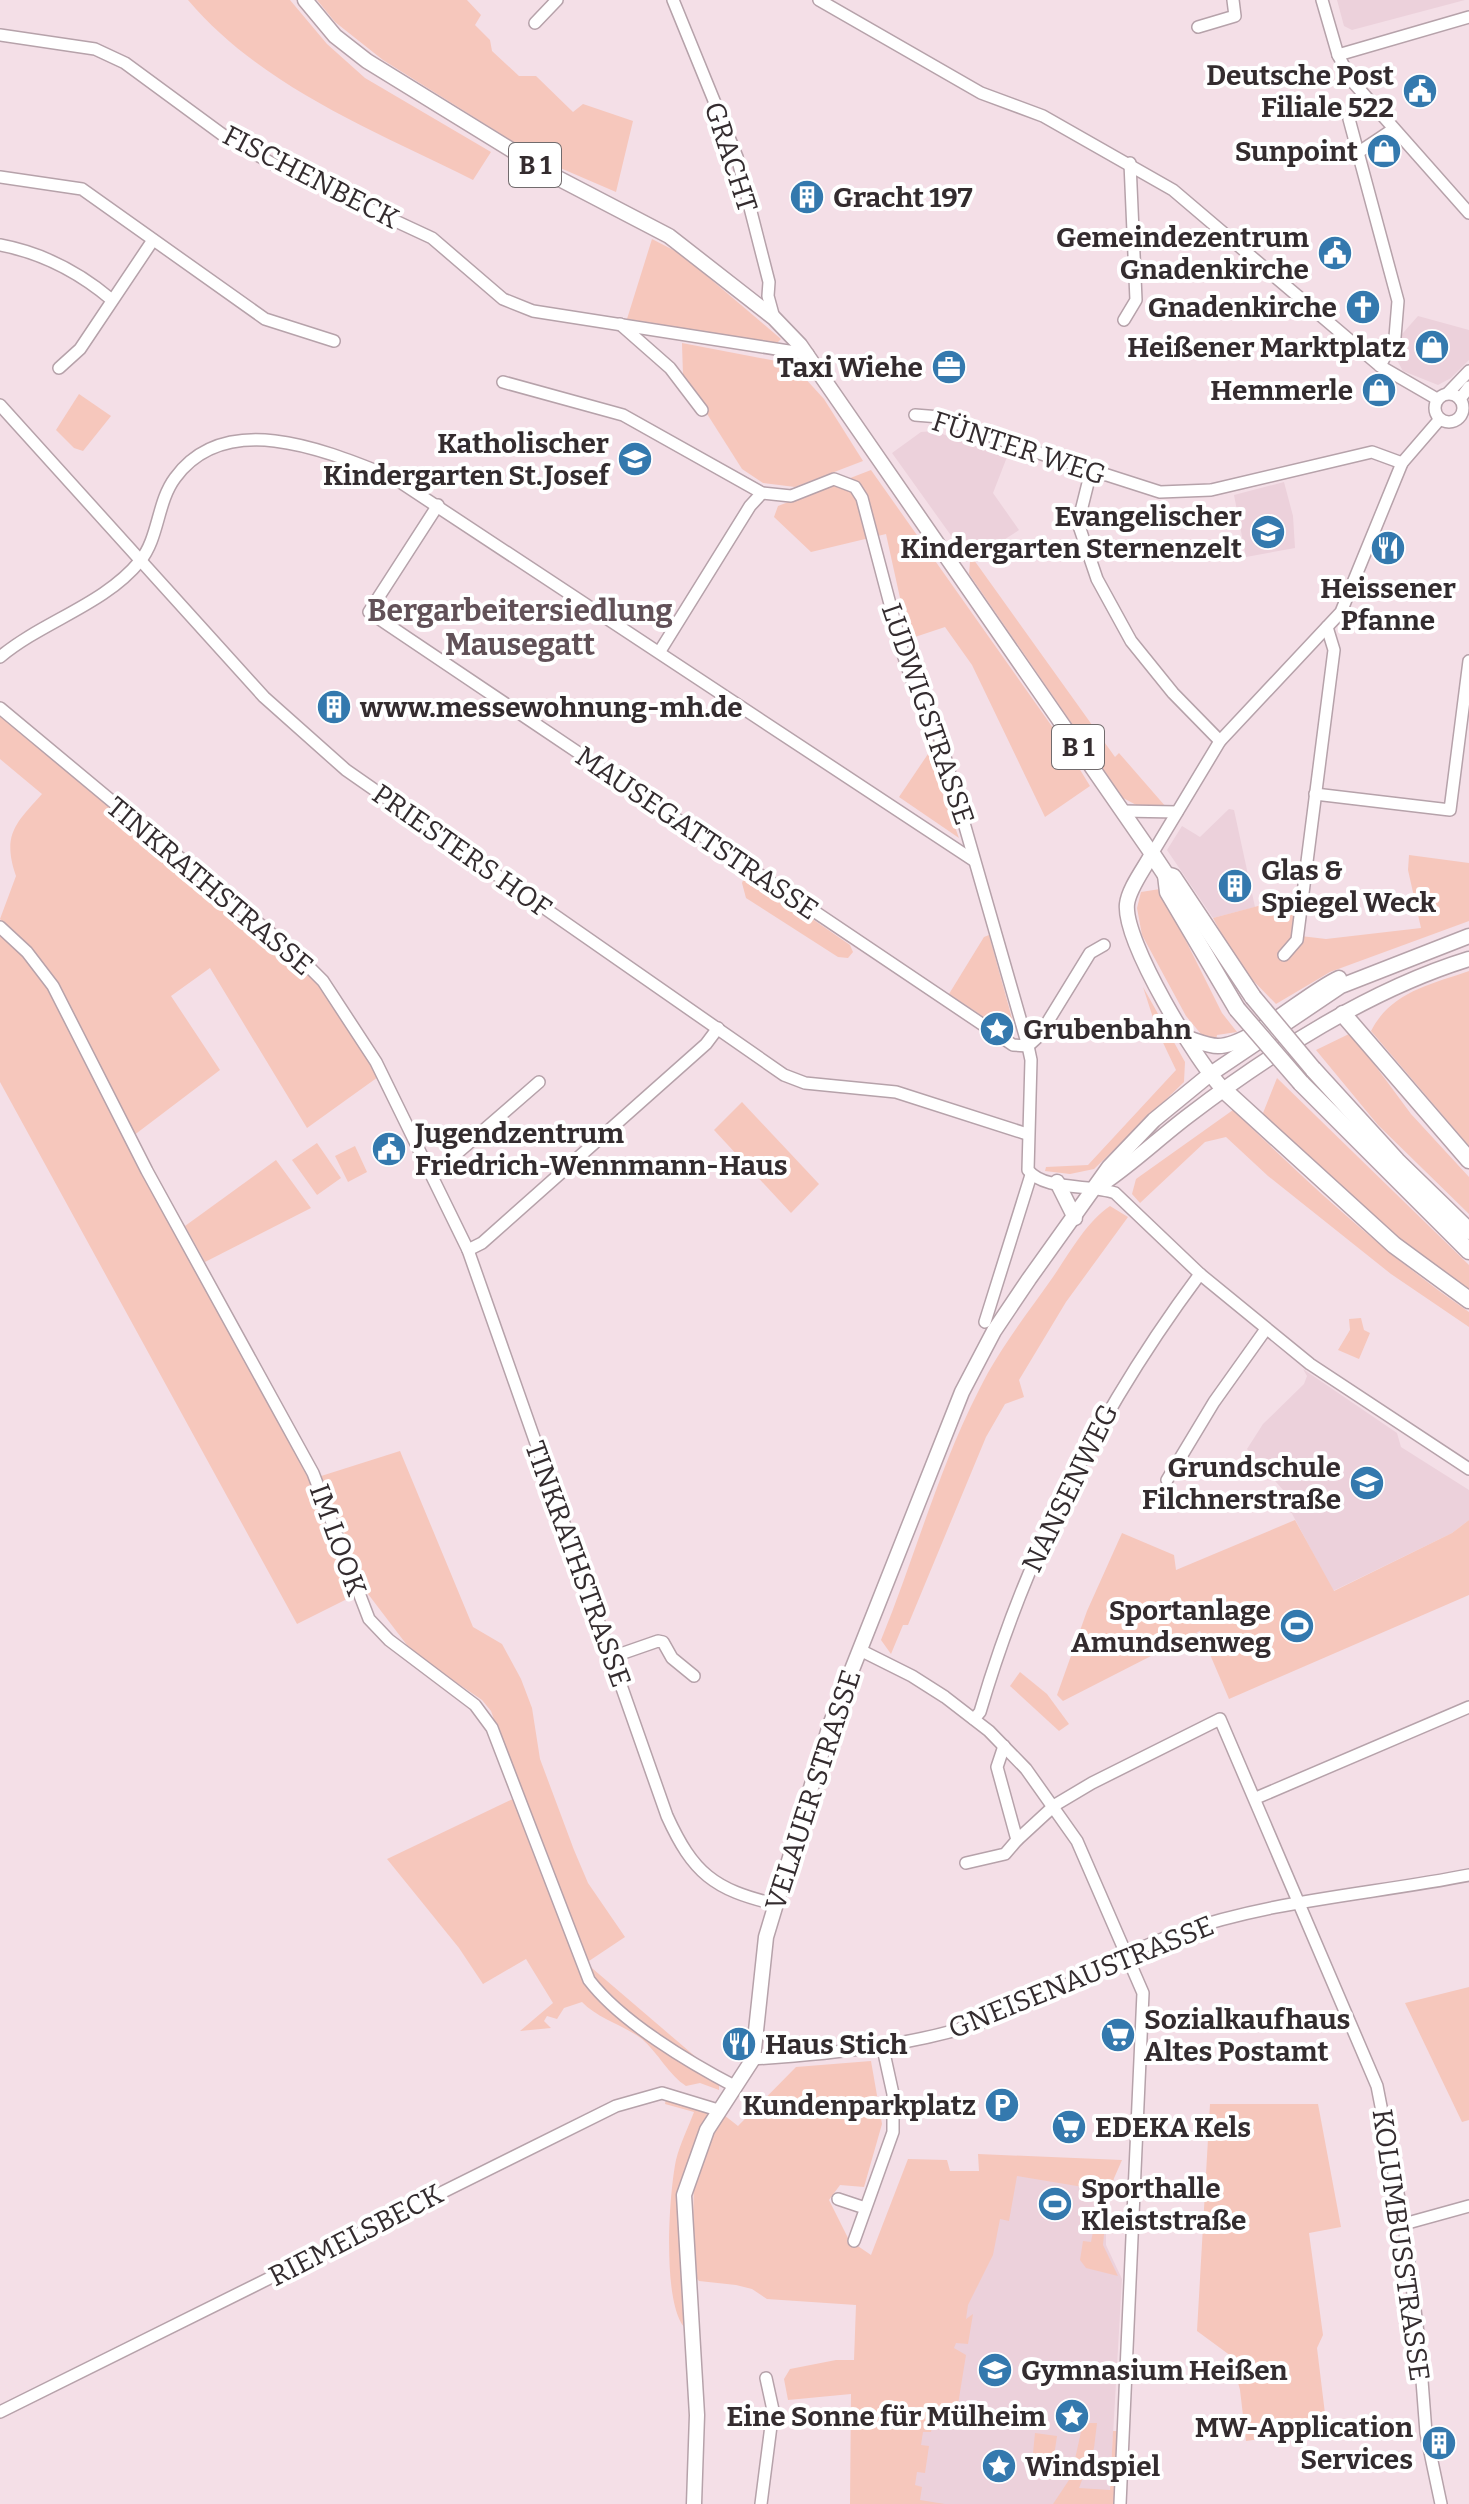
<svg xmlns="http://www.w3.org/2000/svg" width="1469" height="2504" viewBox="0 0 1469 2504" font-family="Bitter,serif">
<style>
.built{fill:#ecd1db}
.green{fill:#f6c7bc}
.lines{fill:none;stroke-linecap:round;stroke-linejoin:round}
.minor-casing{stroke:#b6a2aa;stroke-width:14}
.major-casing{stroke:#b6a2aa;stroke-width:17}
.highway-casing{stroke:#b6a2aa;stroke-width:19}
.minor{stroke:#fff;stroke-width:11}
.major{stroke:#fff;stroke-width:14}
.highway{stroke:#fff;stroke-width:16}
.highway-bridge-casing{stroke:#b6a2aa;stroke-width:19;stroke-linecap:butt}
.highway-bridge{stroke:#fff;stroke-width:16}
.labels{text-anchor:middle;dominant-baseline:central;stroke-width:8;stroke-linejoin:round;paint-order:stroke}
.shield{fill:#fff;stroke:#716b6d;stroke-width:2}
.shield-label{font-size:26px;font-weight:bold;fill:#342c2f}
.poi-label{font-size:28px;font-weight:bold;fill:#342c2f;stroke:#fff;text-anchor:end}
.street-label{font-size:28px;fill:#342c2f;stroke:#fff}
.neighbourhood-label{font-size:30px;font-weight:bold;fill:#625158;stroke:#fff}
</style>
<rect width="100%" height="100%" fill="#f4dfe7"/>
<g class="built">
<polygon points="1337,0 1465,0 1352,30 1344,26"/>
<polygon points="1418,316 1469,330 1469,360 1451,378 1438,385 1403,371 1393,353 1396,341"/>
<polygon points="934,431 1007,457 993,493 1019,530 970,562 892,453 921,432"/>
<polygon points="1284,482 1293,516 1295,548 1246,557 1234,495"/>
<polygon points="1229,809 1234,810 1255,907 1213,918 1167,850 1182,826 1200,837"/>
<polygon points="1303,1369 1397,1433 1401,1447 1469,1490 1469,1520 1452,1533 1333,1591 1289,1508 1291,1499 1247,1449 1263,1424 1304,1384 1307,1376"/>
<polygon points="986,2169 1114,2178 1106,2214 1106,2245 1122,2279 1109,2504 870,2504"/>
</g>
<g class="green">
<path d="M 188,0 L 290,0 L 327,44 L 365,78 L 491,152 L 473,180 C 373,130 262,87 188,0 Z"/>
<polygon points="317,0 467,0 481,15 475,25 490,40 492,51 519,76 536,76 573,112 583,104 633,121 616,192 544,161 383,60 335,22"/>
<polygon points="652,239 681,254 781,339 777,343 627,319"/>
<polygon points="682,343 792,364 824,399 863,461 795,487 763,483 742,469 683,376"/>
<polygon points="79,394 111,416 83,451 74,448 56,430"/>
<polygon points="871,470 1063,742 1090,786 1045,817 972,665 945,627 909,639 886,534 811,552 774,517 778,506"/>
<polygon points="974,560 1115,757 1119,753 1166,807 1144,809 1123,798 969,574 970,562"/>
<path d="M 0,716 L 303,966 L 331,998 L 378,1077 L 307,1128 L 210,968 L 171,996 L 220,1070 L 129,1139 L 318,1477 L 400,1451 L 473,1627 L 502,1644 L 521,1679 L 532,1708 L 540,1759 L 574,1850 L 588,1883 L 625,1937 L 586,1963 L 711,2070 L 719,2082 L 719,2090 L 700,2083 L 686,2086 C 669,2075 658,2053 642,2039 C 623,2025 597,2018 582,2002 L 564,2008 L 557,2019 L 547,2016 L 544,2021 L 551,2028 L 520,2031 L 553,2003 L 526,1959 L 483,1984 L 459,1948 L 387,1859 L 521,1795 L 491,1711 L 482,1700 L 413,1653 L 365,1590 L 297,1624 L 0,1082 L 0,929 L 28,952 L 0,919 L 16,876 C 2,835 15,824 42,794 L 0,759 Z"/>
<polygon points="928,754 959,838 899,797"/>
<polygon points="1409,855 1469,863 1469,921 1330,972 1276,1004 1238,965 1213,918 1295,896 1292,935 1326,939 1421,928 1408,870"/>
<polygon points="746,873 850,945 853,952 848,958 838,957 746,898 742,883"/>
<polygon points="1160,889 1222,1013 1237,1032 1217,1035 1216,1040 1201,1034 1186,1016 1142,935 1137,908 1141,892"/>
<polygon points="989,935 1013,1022 1002,1029 949,994 984,937"/>
<path d="M 1469,971 L 1469,1146 L 1371,1031 C 1391,992 1429,985 1469,971 Z"/>
<polygon points="1143,987 1185,1062 1184,1082 1094,1169 1070,1174 1045,1171 1046,1167 1088,1165 1176,1070 1157,1030"/>
<polygon points="1351,1033 1411,1114 1469,1177 1469,1214 1378,1125 1316,1050"/>
<polygon points="1277,1078 1469,1265 1469,1293 1419,1258 1278,1131 1263,1113"/>
<polygon points="742,1102 819,1184 791,1213 714,1130"/>
<path d="M 1233,1110 C 1308,1183 1383,1253 1469,1312 L 1469,1327 L 1391,1274 L 1268,1176 L 1226,1137 L 1205,1142 L 1140,1203 L 1132,1194 L 1136,1179 Z"/>
<polygon points="317,1143 341,1178 317,1195 292,1160"/>
<polygon points="355,1146 367,1172 348,1182 335,1156"/>
<polygon points="276,1160 311,1208 205,1262 185,1226"/>
<path d="M 1110,1206 L 1128,1217 L 1066,1302 L 1019,1380 L 1024,1397 L 1005,1404 L 986,1437 L 908,1625 L 903,1625 L 891,1654 L 881,1640 C 915,1557 938,1470 979,1390 C 999,1349 1027,1314 1053,1277 C 1069,1254 1086,1222 1110,1206 Z"/>
<polygon points="1361,1318 1364,1330 1370,1333 1359,1359 1338,1350 1350,1330 1349,1319"/>
<polygon points="1295,1520 1334,1591 1452,1533 1469,1520 1469,1595 1229,1699 1200,1631 1063,1701 1057,1695 1087,1611 1122,1533 1174,1555 1176,1570"/>
<polygon points="1020,1672 1047,1694 1069,1724 1059,1731 1010,1686"/>
<polygon points="1469,1987 1469,2120 1462,2122 1405,2003"/>
<polygon points="871,2061 882,2124 864,2187 840,2185 829,2200 849,2240 871,2255 908,2159 947,2160 950,2171 979,2171 978,2154 1122,2160 1108,2192 1103,2245 1118,2276 1086,2268 1080,2260 1083,2241 1091,2242 1101,2190 1017,2176 1009,2221 1000,2219 993,2255 968,2305 966,2319 973,2314 968,2344 956,2343 954,2348 966,2355 955,2423 934,2419 931,2432 923,2432 921,2445 929,2446 925,2473 917,2472 915,2485 922,2487 920,2500 945,2504 850,2504 851,2394 788,2400 784,2379 790,2369 836,2360 854,2360 856,2305 767,2299 752,2289 736,2285 699,2281 692,2273 694,2176 709,2138 724,2115 738,2126 796,2067"/>
<path d="M 666,2099 L 712,2113 L 695,2144 L 680,2192 L 684,2327 C 662,2300 669,2194 676,2160 C 680,2144 688,2128 694,2112 L 665,2104 Z"/>
<polygon points="1210,2104 1318,2104 1341,2227 1309,2233 1323,2335 1317,2348 1327,2430 1246,2441 1240,2390 1231,2356 1197,2331"/>
<polygon points="1083,2423 1097,2423 1094,2448 1079,2488 1110,2490 1113,2431 1122,2431 1117,2504 1053,2504 1071,2477"/>
<polygon points="1035,2433 1057,2436 1054,2456 1033,2453"/>
</g>
<g class="lines">
<g class="minor-casing">
<g id="minor">
<polyline points="673,0 737,157 769,282 768,296 774,318"/>
<polyline points="819,0 981,93 1043,116 1173,190 1380,366 1437,399"/>
<polyline points="1322,0 1338,55 1352,81 1469,213"/>
<polyline points="535,23 557,0"/>
<polyline points="1198,27 1235,16 1233,0"/>
<polyline points="0,35 95,49 125,63 227,138 275,165 432,238 503,299 533,311 808,354"/>
<polyline points="1338,55 1469,17"/>
<polyline points="1349,119 1398,301 1395,337 1380,366"/>
<polyline points="1359,152 1392,130"/>
<polyline points="0,177 82,189 265,319 334,341"/>
<path d="M 0,245 C 43,253 79,272 112,300"/>
<polyline points="1124,320 1136,300 1130,163"/>
<polyline points="620,324 670,368 702,410"/>
<polyline points="59,368 80,349 153,240"/>
<path d="M 503,382 L 623,415 L 762,493 L 791,496 L 834,479 L 855,487 L 862,498 L 904,657 L 914,687 L 935,722 L 1028,1046 L 1031,1060 L 1028,1170 C 1044,1191 1091,1184 1115,1193 L 1200,1274 L 1310,1364 L 1469,1469"/>
<polyline points="1448,393 1469,371"/>
<circle cx="1449" cy="408" r="14"/>
<polyline points="1460,399 1469,387"/>
<polyline points="0,405 264,697 346,770 784,1075 805,1083 896,1092 1027,1134"/>
<polyline points="915,415 940,417 1023,448 1160,492 1211,490 1372,452 1402,463"/>
<polyline points="1091,471 1078,523 1097,579 1131,641 1173,693 1220,741"/>
<polyline points="438,505 369,612 1013,1045 1028,1046"/>
<polyline points="660,651 750,506 762,493"/>
<path d="M 0,657 C 43,621 104,605 140,561 C 159,538 157,502 175,478 C 227,407 329,452 394,478 L 973,860"/>
<path d="M 0,708 L 298,956 L 323,981 L 376,1062 L 468,1250 L 667,1816 C 693,1873 714,1890 775,1904"/>
<polyline points="1315,794 1450,810 1469,661"/>
<polyline points="1122,811 1177,812"/>
<polyline points="1152,854 1220,741 1341,612 1402,463 1440,419"/>
<path d="M 0,927 L 27,952 L 53,986 L 147,1171 L 313,1473 L 369,1619 L 389,1640 L 475,1705 L 492,1728 L 589,1980 C 621,2022 690,2063 736,2087"/>
<polyline points="1284,955 1297,940 1334,650 1327,627"/>
<polyline points="1028,1046 1039,1036 1090,953 1104,945"/>
<polyline points="432,1175 539,1082"/>
<polyline points="468,1250 482,1243 706,1044 718,1028"/>
<polyline points="985,1322 1031,1175"/>
<polyline points="1167,1480 1214,1402 1266,1329"/>
<polyline points="860,1650 912,1676 945,1697 989,1731 1026,1769 1077,1841 1143,1993 1120,2504"/>
<polyline points="612,1657 658,1641 663,1642 672,1658 694,1676"/>
<path d="M 974,1719 L 980,1712 C 1027,1552 1100,1408 1200,1274"/>
<polyline points="1256,1798 1469,1707"/>
<polyline points="1017,1840 1055,1805 1092,1783 1220,1719 1377,2086 1404,2224 1419,2341 1426,2433 1441,2504"/>
<polyline points="966,1863 1005,1854 1017,1840 997,1767 1004,1746"/>
<path d="M 753,2059 C 832,2054 923,2045 997,2017 C 1059,1993 1116,1955 1178,1933 C 1271,1900 1373,1894 1469,1875"/>
<polyline points="838,2199 865,2208"/>
<polyline points="1404,2224 1469,2206"/>
<polyline points="854,2241 893,2132 893,2094 882,2044"/>
<polyline points="0,2412 616,2106 662,2093 718,2110"/>
<polyline points="761,2504 773,2410 766,2378"/>
</g>
</g>
<g class="major-casing">
<g id="major">
<path d="M 305,0 L 335,36 L 367,61 L 552,175 L 669,236 L 774,318 L 800,345 L 1152,854 C 1144,869 1129,888 1127,904 C 1123,941 1198,1065 1225,1091"/>
<path d="M 1187,1038 C 1197,1041 1208,1046 1218,1046 C 1250,1046 1306,993 1339,978"/>
<polyline points="1057,1182 1075,1218"/>
<path d="M 1102,1184 C 1132,1164 1159,1138 1188,1116 C 1269,1054 1371,989 1469,959"/>
<polyline points="694,2504 697,2415 684,2195 707,2130 753,2059 766,1937 830,1725 962,1392 994,1331 1029,1279 1109,1167 1154,1120 1209,1075 1341,986 1469,936"/>
</g>
</g>
<g class="highway-casing">
<g id="highway">
<polyline points="1152,854 1166,875 1173,877 1253,997"/>
<polyline points="1166,875 1168,892 1237,1009"/>
<polyline points="1343,1014 1469,1160"/>
<polyline points="1313,1069 1397,1161 1469,1231"/>
<polyline points="1301,1083 1469,1251"/>
<polyline points="1225,1091 1394,1245 1469,1300"/>
</g>
</g>
<use href="#minor" class="minor"/>
<use href="#major" class="major"/>
<use href="#highway" class="highway"/>
<g class="highway-bridge-casing">
<g id="highway-bridge">
<polyline points="1253,997 1313,1069"/>
<polyline points="1237,1009 1301,1083"/>
</g>
</g>
<use href="#highway-bridge" class="highway-bridge"/>
</g>
<defs>
<g id="civic-disc" transform="scale(1.8)"><circle r="9.5" fill="#3479ae" stroke="#fff"/><path d="M-.6-6.5H3V-4.5H.6V-3L4-1V1h2V6H-6V1h2V-1L-.6-3ZM-1.2 2.5V6h2.4V2.5Z" fill="#fff"/></g>
<g id="shop-disc" transform="scale(1.8)"><circle r="9.5" fill="#3479ae" stroke="#fff"/><path d="M-5-2.5h2.3a2.7 3.5 0 0 1 5.4 0H5L5.5 6h-11ZM-1.5-2.5h3a1.5 2.3 0 0 0-3 0Z" fill="#fff"/></g>
<g id="building-disc" transform="scale(1.8)"><circle r="9.5" fill="#3479ae" stroke="#fff"/><path d="M-4-6H4V6H1V3H-1V6H-4ZM-2.5-4.3h1.7v1.8h-1.7ZM.8-4.3h1.7v1.8H.8ZM-2.5-1h1.7V.8h-1.7ZM.8-1h1.7V.8H.8Z" fill="#fff"/></g>
<g id="church-disc" transform="scale(1.8)"><circle r="9.5" fill="#3479ae" stroke="#fff"/><path d="M-1.2-6h2.4v3.5h3.3v2.4h-3.3V6h-2.4V-.1h-3.3v-2.4h3.3Z" fill="#fff"/></g>
<g id="office-disc" transform="scale(1.8)"><circle r="9.5" fill="#3479ae" stroke="#fff"/><path d="M-6-3h4V-5.5h4V-3h4V5H-6ZM-1-4.5V-3h2v-1.5ZM-6 0V1H6V0Z" fill="#fff"/></g>
<g id="school-disc" transform="scale(1.8)"><circle r="9.5" fill="#3479ae" stroke="#fff"/><path d="M0-5L7-2L0 1L-7-2ZM-4 1L0 2.5L4 1V4Q0 6-4 4Z" fill="#fff"/></g>
<g id="restaurant-disc" transform="scale(1.8)"><circle r="9.5" fill="#3479ae" stroke="#fff"/><path d="M-5-6h1v4h1v-4h1v4h1v-4h1v5L-1.5 .5V6h-2V.5L-5-1ZM5-6V6H3V1.5H1.5Q1.5-4 5-6Z" fill="#fff"/></g>
<g id="sight-disc" transform="scale(1.8)"><circle r="9.5" fill="#3479ae" stroke="#fff"/><path d="M0-6L1.8-2.2L6-1.7L2.9 1.2L3.7 5.4L0 3.3L-3.7 5.4L-2.9 1.2L-6-1.7L-1.8-2.2Z" fill="#fff"/></g>
<g id="stadium-disc" transform="scale(1.8)"><circle r="9.5" fill="#3479ae" stroke="#fff"/><path d="M0-5a6.5 5 0 1 0 0 10a6.5 5 0 1 0 0-10ZM-3.5-1.8h7v3.6h-7Z" fill="#fff"/></g>
<g id="supermarket-disc" transform="scale(1.8)"><circle r="9.5" fill="#3479ae" stroke="#fff"/><path d="M-6-5.5h2.5l.6 2H6L4.5 2H-2.5L-4.4-4H-6ZM-1.5 3.2a1.3 1.3 0 1 0 .1 0ZM3 3.2a1.3 1.3 0 1 0 .1 0Z" fill="#fff"/></g>
<g id="parking-disc" transform="scale(1.8)"><circle r="9.5" fill="#3479ae" stroke="#fff"/><path d="M-3.5-5.5H1a3.5 3.5 0 0 1 0 7H-1V5.5H-3.5ZM-1-3.4V-.6H.8a1.4 1.4 0 0 0 0-2.8Z" fill="#fff"/></g>
</defs>
<g fill-rule="evenodd">
<use href="#civic-disc" x="1420" y="91"/>
<use href="#shop-disc" x="1384" y="151"/>
<use href="#building-disc" x="807" y="197"/>
<use href="#civic-disc" x="1335" y="253"/>
<use href="#church-disc" x="1363" y="307"/>
<use href="#shop-disc" x="1432" y="347"/>
<use href="#office-disc" x="949" y="367"/>
<use href="#shop-disc" x="1379" y="390"/>
<use href="#school-disc" x="635" y="459"/>
<use href="#school-disc" x="1268" y="532"/>
<use href="#restaurant-disc" x="1388" y="548"/>
<use href="#building-disc" x="334" y="707"/>
<use href="#building-disc" x="1235" y="886"/>
<use href="#sight-disc" x="997" y="1029"/>
<use href="#civic-disc" x="389" y="1149"/>
<use href="#school-disc" x="1367" y="1483"/>
<use href="#stadium-disc" x="1297" y="1626"/>
<use href="#supermarket-disc" x="1118" y="2035"/>
<use href="#restaurant-disc" x="739" y="2044"/>
<use href="#parking-disc" x="1002" y="2105"/>
<use href="#supermarket-disc" x="1069" y="2127"/>
<use href="#stadium-disc" x="1055" y="2204"/>
<use href="#school-disc" x="995" y="2370"/>
<use href="#sight-disc" x="1072" y="2416"/>
<use href="#building-disc" x="1439" y="2443"/>
<use href="#sight-disc" x="999" y="2466"/>
</g>
<g class="labels">
<g class="shield">
<rect x="509" y="143" width="52" height="44" rx="6"/>
<rect x="1052" y="725" width="52" height="44" rx="6"/>
</g>
<g class="shield-label">
<text x="535" y="165">B 1</text>
<text x="1078" y="747">B 1</text>
</g>
<g class="poi-label">
<text x="1394" y="75">Deutsche Post<tspan x="1394" dy="32">Filiale 522</tspan></text>
<text x="1358" y="151">Sunpoint</text>
<text x="833" y="197" text-anchor="start">Gracht 197</text>
<text x="1309" y="237">Gemeindezentrum<tspan x="1309" dy="32">Gnadenkirche</tspan></text>
<text x="1337" y="307">Gnadenkirche</text>
<text x="1406" y="347">Heißener Marktplatz</text>
<text x="923" y="367">Taxi Wiehe</text>
<text x="1353" y="390">Hemmerle</text>
<text x="609" y="443">Katholischer<tspan x="609" dy="32">Kindergarten St.Josef</tspan></text>
<text x="1242" y="516">Evangelischer<tspan x="1242" dy="32">Kindergarten Sternenzelt</tspan></text>
<text x="1388" y="588" text-anchor="middle">Heissener<tspan x="1388" dy="32">Pfanne</tspan></text>
<text x="360" y="707" text-anchor="start">www.messewohnung-mh.de</text>
<text x="1261" y="870" text-anchor="start">Glas &amp;<tspan x="1261" dy="32">Spiegel Weck</tspan></text>
<text x="1023" y="1029" text-anchor="start">Grubenbahn</text>
<text x="415" y="1133" text-anchor="start">Jugendzentrum<tspan x="415" dy="32">Friedrich-Wennmann-Haus</tspan></text>
<text x="1341" y="1467">Grundschule<tspan x="1341" dy="32">Filchnerstraße</tspan></text>
<text x="1271" y="1610">Sportanlage<tspan x="1271" dy="32">Amundsenweg</tspan></text>
<text x="1144" y="2019" text-anchor="start">Sozialkaufhaus<tspan x="1144" dy="32">Altes Postamt</tspan></text>
<text x="765" y="2044" text-anchor="start">Haus Stich</text>
<text x="976" y="2105">Kundenparkplatz</text>
<text x="1095" y="2127" text-anchor="start">EDEKA Kels</text>
<text x="1081" y="2188" text-anchor="start">Sporthalle<tspan x="1081" dy="32">Kleiststraße</tspan></text>
<text x="1021" y="2370" text-anchor="start">Gymnasium Heißen</text>
<text x="1046" y="2416">Eine Sonne für Mülheim</text>
<text x="1413" y="2427">MW-Application<tspan x="1413" dy="32">Services</tspan></text>
<text x="1025" y="2466" text-anchor="start">Windspiel</text>
</g>
<g class="street-label">
<text transform="translate(731 157) rotate(72)">GRACHT</text>
<text transform="translate(311 177) rotate(27)">FISCHENBECK</text>
<text transform="translate(1019 448) rotate(18)">FÜNTER WEG</text>
<text transform="translate(928 714) rotate(71)">LUDWIGSTRASSE</text>
<text transform="translate(697 833) rotate(34)">MAUSEGATTSTRASSE</text>
<text transform="translate(462 851) rotate(35)">PRIESTERS HOF</text>
<text transform="translate(210 886) rotate(40)">TINKRATHSTRASSE</text>
<text transform="translate(1070 1488) rotate(-64)">NANSENWEG</text>
<text transform="translate(338 1540) rotate(70)">IM LOOK</text>
<text transform="translate(578 1564) rotate(70)">TINKRATHSTRASSE</text>
<text transform="translate(813 1790) rotate(-72)">VELAUER STRASSE</text>
<text transform="translate(1081 1977) rotate(-22)">GNEISENAUSTRASSE</text>
<text transform="translate(356 2235) rotate(-27)">RIEMELSBECK</text>
<text transform="translate(1401 2245) rotate(82)">KOLUMBUSSTRASSE</text>
</g>
<g class="neighbourhood-label">
<text x="520" y="611">Bergarbeitersiedlung<tspan x="520" dy="34">Mausegatt</tspan></text>
</g>
</g>
</svg>
